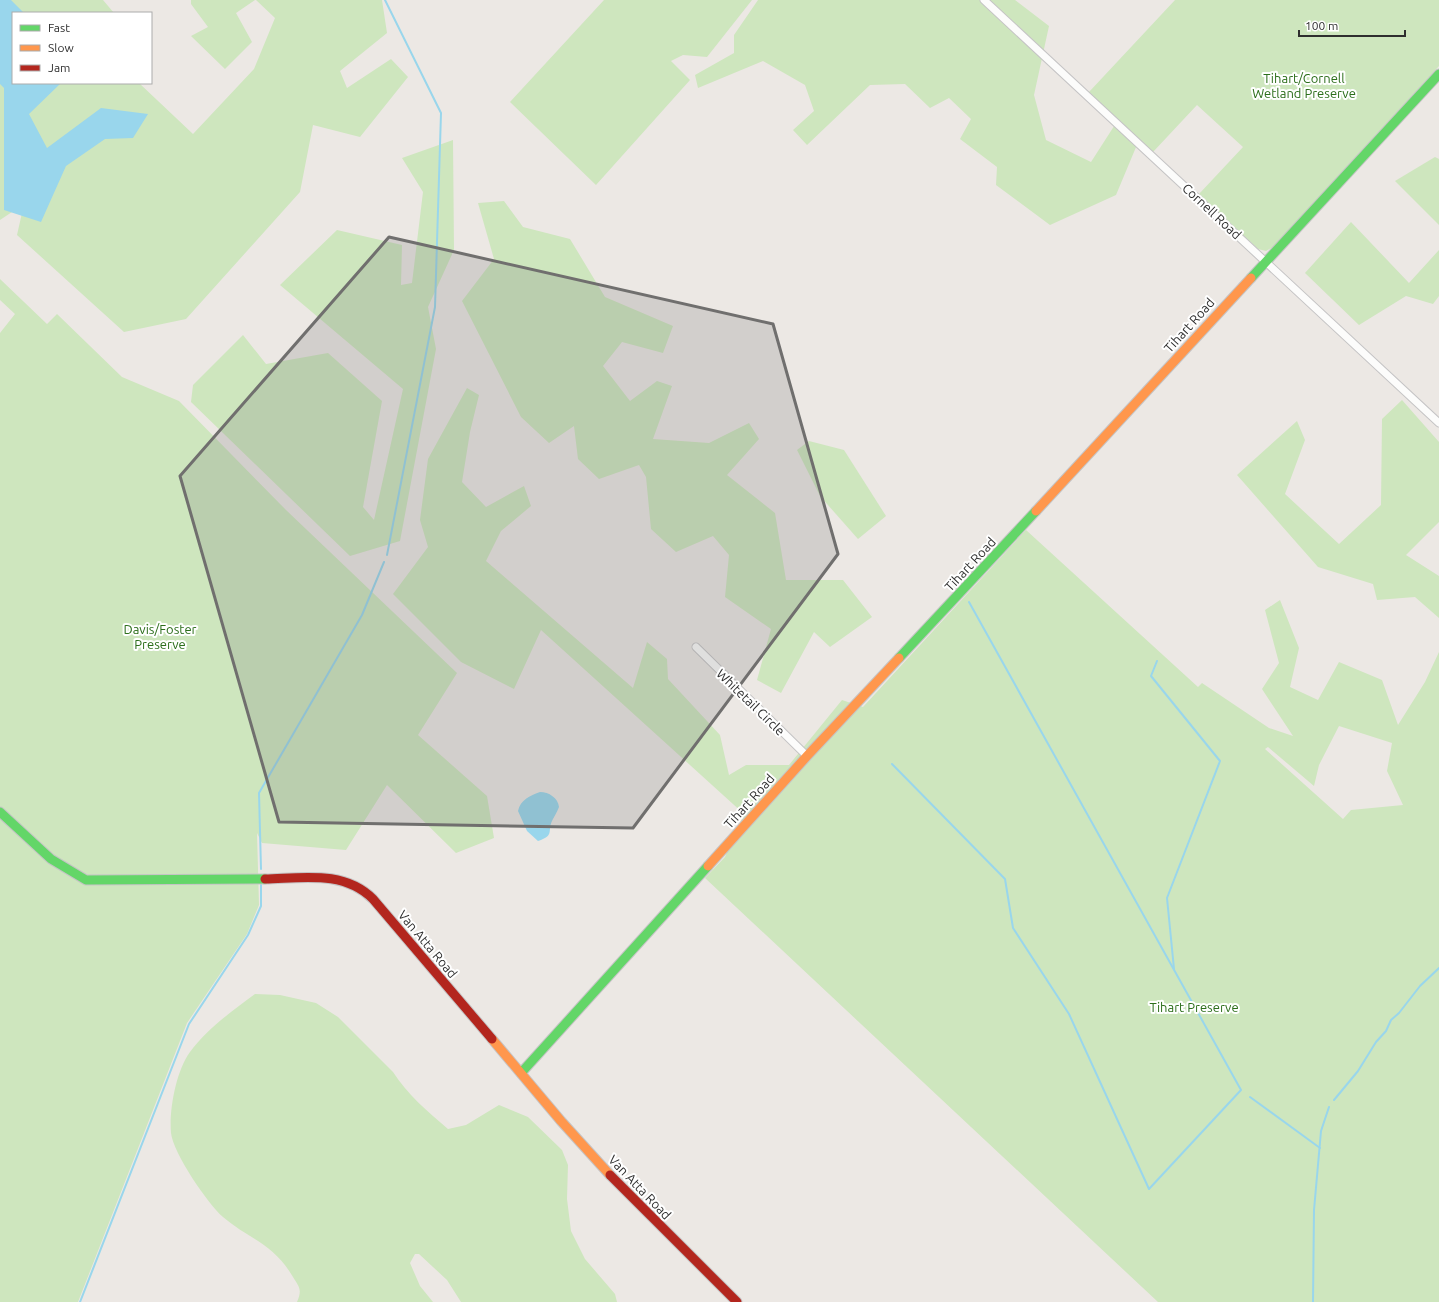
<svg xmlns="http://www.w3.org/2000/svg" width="1439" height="1302" viewBox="0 0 1439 1302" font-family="Ubuntu,sans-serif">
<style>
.green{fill:#cee6be;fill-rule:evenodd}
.water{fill:#99d6ec}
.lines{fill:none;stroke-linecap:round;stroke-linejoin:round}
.stream{stroke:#99d6ec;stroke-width:2}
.street-casing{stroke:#c5c4c5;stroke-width:9}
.fast-casing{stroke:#c5c4c5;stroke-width:11}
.slow-casing{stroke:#c5c4c5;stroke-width:11}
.jam-casing{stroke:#c5c4c5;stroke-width:11}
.street{stroke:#fcfcfb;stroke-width:7}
.fast{stroke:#63d668;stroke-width:9}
.slow{stroke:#ff974d;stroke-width:9}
.jam{stroke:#b3261e;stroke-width:9}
.marked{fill:#706f6e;fill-opacity:0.2;stroke:#706f6e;stroke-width:3;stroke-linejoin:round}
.labels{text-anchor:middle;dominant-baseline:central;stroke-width:4;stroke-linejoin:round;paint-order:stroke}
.park-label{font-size:13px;fill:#2c6e1b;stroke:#fff}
.street-label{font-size:13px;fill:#2e2e2e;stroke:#fff}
</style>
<rect width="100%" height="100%" fill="#ece8e4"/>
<g class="green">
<polygon points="0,0 103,0 114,13 13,13 13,83 139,83 193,134 254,69 275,18 256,0 382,0 387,33 340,71 347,88 391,59 408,77 360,137 313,125 300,192 186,319 124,332 17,235 24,204 0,220"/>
<polygon points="191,0 255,0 236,13 252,42 225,69 191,36 208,27 191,4"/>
<polygon points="604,0 752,0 707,57 683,55 671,61 690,80 596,185 510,102"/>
<polygon points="758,0 1015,0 1049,26 1034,95 1046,140 1091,162 1118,120 1089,92 1175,0 1439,0 1439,66 1273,247 1266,251 1258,249 1199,194 1243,147 1197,105 1153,152 1139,140 1116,195 1050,225 996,185 997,167 960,139 971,119 949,98 930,108 905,84 870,85 807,145 793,130 814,111 805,85 763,61 698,88 695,75 734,53 734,35"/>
<polygon points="453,140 454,250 428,307 436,349 400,541 350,556 191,402 193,385 243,335 266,364 328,353 382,401 363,507 374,520 403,389 280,285 337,230 402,245 401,285 412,283 423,192 402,158"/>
<polygon points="1435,157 1439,159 1439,225 1395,181"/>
<polygon points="504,201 523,227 570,239 605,297 673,326 663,353 622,342 603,366 630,401 657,381 672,386 653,439 709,443 749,423 759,439 727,475 775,513 786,580 843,580 872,617 830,647 814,632 781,693 757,680 771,629 725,597 729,555 713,536 676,552 651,529 646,477 639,465 599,479 578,459 574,426 549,443 521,417 462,301 494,259 478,203"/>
<polygon points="1351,222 1409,283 1439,250 1439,296 1433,304 1406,296 1359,325 1305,273"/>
<polygon points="0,279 47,324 57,314 122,377 179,401 286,510 457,673 418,735 487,796 494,838 456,853 387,785 346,850 262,843 257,833 259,905 247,934 187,1023 78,1302 0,1302 0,333 15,314 0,300"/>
<path d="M 467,388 L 479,395 L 470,432 L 462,482 L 486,507 L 524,486 L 531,506 L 501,531 L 486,561 L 633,688 L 647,642 L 667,659 L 668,679 L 720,735 L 729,775 L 746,765 L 789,765 L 842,700 L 863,707 L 1026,530 L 1198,687 L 1202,683 L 1269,728 L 1293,736 L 1262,689 L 1279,663 L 1265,610 L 1280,600 L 1299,648 L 1290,687 L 1318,700 L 1339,662 L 1382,680 L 1398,725 L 1425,682 L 1439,652 L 1439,1302 L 1158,1302 L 705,878 L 725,857 L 744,814 L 541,630 L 514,689 L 461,662 L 393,594 L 428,547 L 420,520 L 428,459 ZM 1339,726 L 1392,743 L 1387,771 L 1403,805 L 1351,810 L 1343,819 L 1265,749 L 1268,747 L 1314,786 L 1319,765 Z"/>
<polygon points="1402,400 1439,442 1439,522 1406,555 1439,576 1439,618 1415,597 1377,600 1373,584 1318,567 1237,475 1297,421 1305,440 1285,494 1339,544 1381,505 1382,419"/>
<polygon points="809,441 844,450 886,516 858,539 820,496 797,450"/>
<path d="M 255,994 L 280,995 L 316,1003 L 338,1017 L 393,1072 C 407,1094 428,1112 448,1129 L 466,1125 L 499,1105 L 528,1117 L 562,1150 L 568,1165 L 567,1199 L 571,1231 L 585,1259 L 615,1294 L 617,1302 L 461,1302 L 447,1280 L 419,1254 L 415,1254 L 410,1263 L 420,1286 L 433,1302 L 297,1302 C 302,1290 300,1288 293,1277 C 273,1243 250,1240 223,1217 C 208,1204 173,1153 171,1133 C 169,1110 176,1071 190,1052 C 207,1029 232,1011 255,994 Z"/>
</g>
<g class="water">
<polygon points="0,0 11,0 24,13 13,13 13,83 61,83 29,114 47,148 101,108 148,114 133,138 105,139 66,166 41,222 4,210 4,88 0,84"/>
<path d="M 540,792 C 549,792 558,798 559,807 C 557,812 555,815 553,819 C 546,831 556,835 538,841 L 527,831 L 518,811 C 520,800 531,795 540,792 Z"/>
</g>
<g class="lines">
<g class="stream">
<polyline points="385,0 441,113 435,307 387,555"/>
<polyline points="1157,661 1151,676 1220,761 1167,898 1174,969"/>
<polyline points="892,764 1005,879 1013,928 1069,1014 1149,1189 1241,1090 969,602"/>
<polyline points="261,869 259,793 362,615 384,562"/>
<polyline points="1250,1097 1320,1148"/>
<polyline points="1334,1100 1358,1071 1376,1042 1386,1031 1391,1020 1399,1013 1420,986 1439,968"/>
<polyline points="80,1302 189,1024 248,935 261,906 261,885"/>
<polyline points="1313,1302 1314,1210 1321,1131 1329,1107"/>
</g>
<g class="street-casing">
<g id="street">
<polyline points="984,0 1439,423"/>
<polyline points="696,647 807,756"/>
</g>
</g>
<g class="fast-casing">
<g id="fast">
<polyline points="1251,278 1439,74"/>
<polyline points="899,658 1036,511"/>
<polyline points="0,812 51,859 86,880 265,879"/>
<polyline points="521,1073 708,866"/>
</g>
</g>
<g class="slow-casing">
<g id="slow">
<polyline points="1036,511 1251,278"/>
<polyline points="708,866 807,756 899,658"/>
<polyline points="492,1039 561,1121 610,1175"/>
</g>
</g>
<g class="jam-casing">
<g id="jam">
<path d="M 265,879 C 303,878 344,870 373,899 L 492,1039"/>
<polyline points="610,1175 737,1302"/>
</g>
</g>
<use href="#street" class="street"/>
<use href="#fast" class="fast"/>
<use href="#slow" class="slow"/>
<use href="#jam" class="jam"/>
</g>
<path class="marked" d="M 389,237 L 773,324 L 838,554 L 633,828 L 279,822 L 180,476 Z"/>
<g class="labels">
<g class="park-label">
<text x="1304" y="78">Tihart/Cornell<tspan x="1304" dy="15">Wetland Preserve</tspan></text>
<text x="160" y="629">Davis/Foster<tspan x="160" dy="15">Preserve</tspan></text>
<text x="1194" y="1007">Tihart Preserve</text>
</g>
<g class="street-label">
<text transform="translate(1212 211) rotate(43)">Cornell Road</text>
<text transform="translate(1189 325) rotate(-48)">Tihart Road</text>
<text transform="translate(970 564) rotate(-47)">Tihart Road</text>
<text transform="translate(751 702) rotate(44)">Whitetail Circle</text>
<text transform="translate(749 801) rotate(-48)">Tihart Road</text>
<text transform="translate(428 944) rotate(50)">Van Atta Road</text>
<text transform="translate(640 1187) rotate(46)">Van Atta Road</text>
</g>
</g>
<rect x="12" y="12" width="140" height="72" fill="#ffffff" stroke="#ababab"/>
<rect x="20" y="25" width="20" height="6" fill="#63d668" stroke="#ababab"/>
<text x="48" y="32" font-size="12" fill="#2e2e2e">Fast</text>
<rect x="20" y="45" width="20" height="6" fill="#ff974d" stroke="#ababab"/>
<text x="48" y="52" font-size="12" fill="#2e2e2e">Slow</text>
<rect x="20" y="65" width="20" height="6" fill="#b3261e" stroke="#ababab"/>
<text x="48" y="72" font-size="12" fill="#2e2e2e">Jam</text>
<path d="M1299 30v6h106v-6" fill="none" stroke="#2e2e2e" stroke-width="2"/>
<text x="1305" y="30" font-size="12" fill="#2e2e2e" stroke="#ffffff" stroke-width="3" paint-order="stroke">100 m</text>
</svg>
